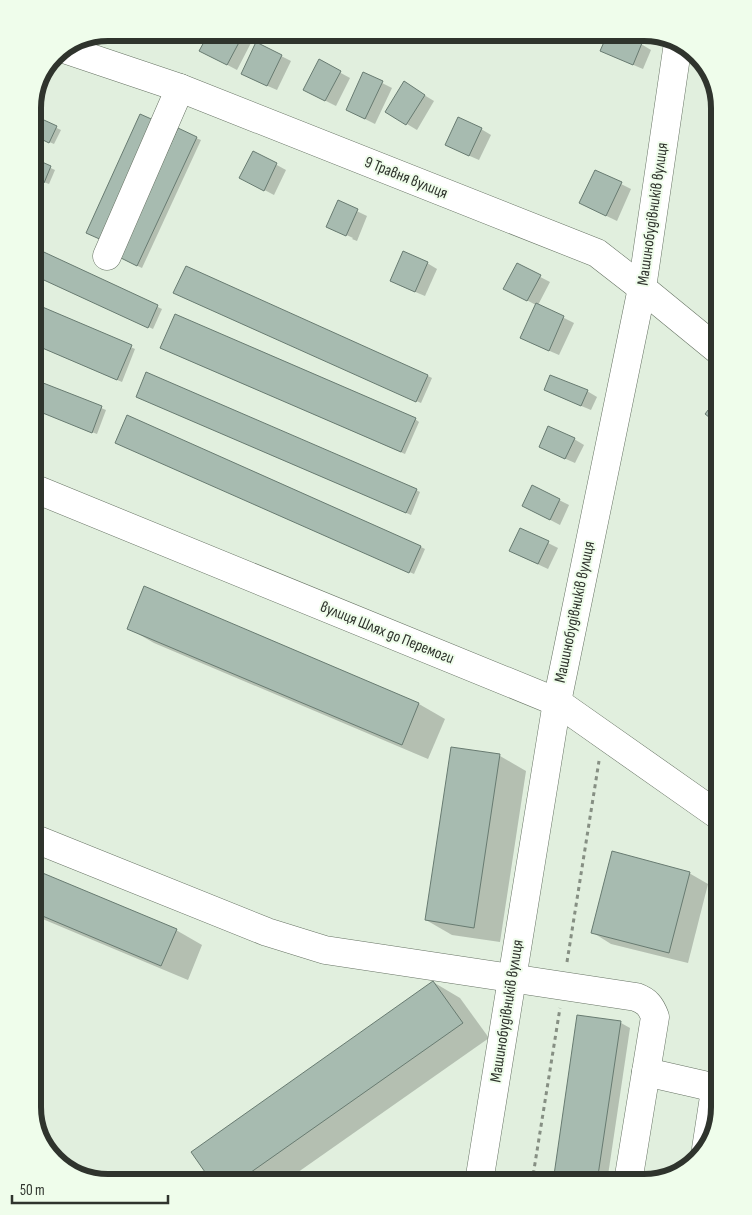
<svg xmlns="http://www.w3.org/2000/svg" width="752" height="1215" viewBox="0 0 752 1215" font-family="'Sofia Sans Condensed',sans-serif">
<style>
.shadow{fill:#0003}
.building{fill:#a7bbb0;stroke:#687b71}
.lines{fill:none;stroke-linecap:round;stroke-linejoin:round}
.minor-casing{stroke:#677364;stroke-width:29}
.path{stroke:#868f83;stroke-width:3;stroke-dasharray:4 4;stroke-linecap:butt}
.minor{stroke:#fff;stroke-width:28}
.labels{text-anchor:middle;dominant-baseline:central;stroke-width:4;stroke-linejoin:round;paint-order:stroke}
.street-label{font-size:16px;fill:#2f342d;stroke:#effdeb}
.rim{fill:none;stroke:#2f342d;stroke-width:6}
</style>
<rect width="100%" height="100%" fill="#e1efde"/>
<g class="shadow">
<polygon points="173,33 196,33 192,42"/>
<polygon points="210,33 246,33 254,37 237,70 201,51"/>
<polygon points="609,33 614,33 641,44 651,50 643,69 612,56 602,50"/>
<polygon points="281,56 291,61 277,90 252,79"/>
<polygon points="319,61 350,78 336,106 314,95"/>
<polygon points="364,74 392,88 375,124 357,115"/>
<polygon points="414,89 434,101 417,130 387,112"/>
<polygon points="33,117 61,130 54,144 33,135"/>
<polygon points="481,129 491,135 479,160 456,150"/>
<polygon points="196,138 201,140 142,268 125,260"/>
<polygon points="253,152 286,170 274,195 251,183"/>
<polygon points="33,160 55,170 49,184 33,178"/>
<polygon points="595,171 631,189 617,221 590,208"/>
<polygon points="338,202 367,216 357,241 352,239 353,238 336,230 336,232 328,227"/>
<polygon points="33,204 44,209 36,227 33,225"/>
<polygon points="33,248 162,309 153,329 33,274"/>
<polygon points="427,263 437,269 425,296 401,286 391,280"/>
<polygon points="517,265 550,282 538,305 574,323 559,355 531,343 536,305 515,294"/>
<polygon points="179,295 428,376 432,378 421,403"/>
<polygon points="33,304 135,349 122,382 33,344"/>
<polygon points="166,350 415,419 419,422 405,454"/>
<polygon points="33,380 106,410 97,434 33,409"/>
<polygon points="545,390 587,391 597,397 591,410 555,395"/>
<polygon points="142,399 416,490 420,492 411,515"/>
<polygon points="574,439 584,445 575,463 550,452"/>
<polygon points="121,445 421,547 425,549 414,574"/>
<polygon points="559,500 569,505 560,525 533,511"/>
<polygon points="520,529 558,548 548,569 520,556"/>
<polygon points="33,553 38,556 33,569"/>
<polygon points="145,588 419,704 445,719 428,759 154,643 128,628"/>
<polygon points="452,748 500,756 526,771 500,942 452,935 426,920"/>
<polygon points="33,870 176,930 202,945 188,980 33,915"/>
<polygon points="689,873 708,884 688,963 611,944 592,932"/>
<polygon points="433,982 460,998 489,1038 284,1182 214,1182 192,1152"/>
<polygon points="579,1016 621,1023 630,1028 607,1182 554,1182"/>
</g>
<g class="building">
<polygon points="209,33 244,33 227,65 199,51"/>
<polygon points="608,33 617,33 642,43 633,65 600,51"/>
<polygon points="256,42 282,55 267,86 241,74"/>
<polygon points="319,59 341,71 325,101 303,90"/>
<polygon points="363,72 383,81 365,119 346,110"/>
<polygon points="404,81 425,95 406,125 385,112"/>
<polygon points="140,114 158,122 104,241 86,233"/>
<polygon points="33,115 57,126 49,143 33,135"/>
<polygon points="458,117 482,128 469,156 445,145"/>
<polygon points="178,128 197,137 137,266 119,257"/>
<polygon points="253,151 277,163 264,191 239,178"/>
<polygon points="33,158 51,166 44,183 33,178"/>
<polygon points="595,170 622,182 606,216 579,203"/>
<polygon points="338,200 358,209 346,236 326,227"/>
<polygon points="33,203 40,206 33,222"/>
<polygon points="33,247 158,305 148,328 33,275"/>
<polygon points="403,251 428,262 415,292 390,281"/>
<polygon points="517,263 541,275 527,301 503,289"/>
<polygon points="186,266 428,375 416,402 173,293"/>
<polygon points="33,303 132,345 117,380 33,344"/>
<polygon points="536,303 564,316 549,351 520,338"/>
<polygon points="175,314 416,418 401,452 160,348"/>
<polygon points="146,372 417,489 406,513 136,397"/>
<polygon points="550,375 588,390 581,406 544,390"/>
<polygon points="33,379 102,406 92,433 33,409"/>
<polygon points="719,396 719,425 705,414"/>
<polygon points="127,415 421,546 409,573 115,443"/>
<polygon points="548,426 575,438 565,459 539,447"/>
<polygon points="532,485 560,499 550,520 522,506"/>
<polygon points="520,528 549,541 538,564 509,551"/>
<polygon points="144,586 419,703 402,745 127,629"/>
<polygon points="451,747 500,754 474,928 425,920"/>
<polygon points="612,851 690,872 669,953 591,933"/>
<polygon points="33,869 177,929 161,966 33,912"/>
<polygon points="433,981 463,1023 237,1182 212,1182 191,1152"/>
<polygon points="577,1015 621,1021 597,1182 553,1182"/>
</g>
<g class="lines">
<g class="minor-casing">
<g id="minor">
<polyline points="67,50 180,88 597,253 642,288 719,351"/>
<polyline points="107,256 180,88"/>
<polyline points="33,488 557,702 719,816"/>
<path d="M 33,838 L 267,932 L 325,950 L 636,997 C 647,1001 651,1006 655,1017 L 628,1182"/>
<polyline points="646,1072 703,1085 711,1089 714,1097 706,1149"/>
<polyline points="479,1182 557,702 642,288 678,43"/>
</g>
</g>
<g class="path">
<polyline points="567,962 599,761"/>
<polyline points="532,1182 560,1008"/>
</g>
<use href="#minor" class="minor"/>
</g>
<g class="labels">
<g class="street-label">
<text transform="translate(406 178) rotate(22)">9 Травня вулиця</text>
<text transform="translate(653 214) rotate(-82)">Машинобудівників вулиця</text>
<text transform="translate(575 612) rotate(-78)">Машинобудівників вулиця</text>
<text transform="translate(387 633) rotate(22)">вулиця Шлях до Перемоги</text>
<text transform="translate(507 1011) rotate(-81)">Машинобудівників вулиця</text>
</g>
</g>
<path d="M0 0H752V1215H0ZM108 41H644A67 67 0 0 1 711 108V1107A67 67 0 0 1 644 1174H108A67 67 0 0 1 41 1107V108A67 67 0 0 1 108 41Z" fill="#effdeb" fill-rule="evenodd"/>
<path class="rim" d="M108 41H644A67 67 0 0 1 711 108V1107A67 67 0 0 1 644 1174H108A67 67 0 0 1 41 1107V108A67 67 0 0 1 108 41Z"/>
<path d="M12 1195v8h156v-8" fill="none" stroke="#2f342d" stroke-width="2.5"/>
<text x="20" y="1195" font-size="15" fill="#2f342d" stroke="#effdeb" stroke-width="4" paint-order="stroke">50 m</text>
</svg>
